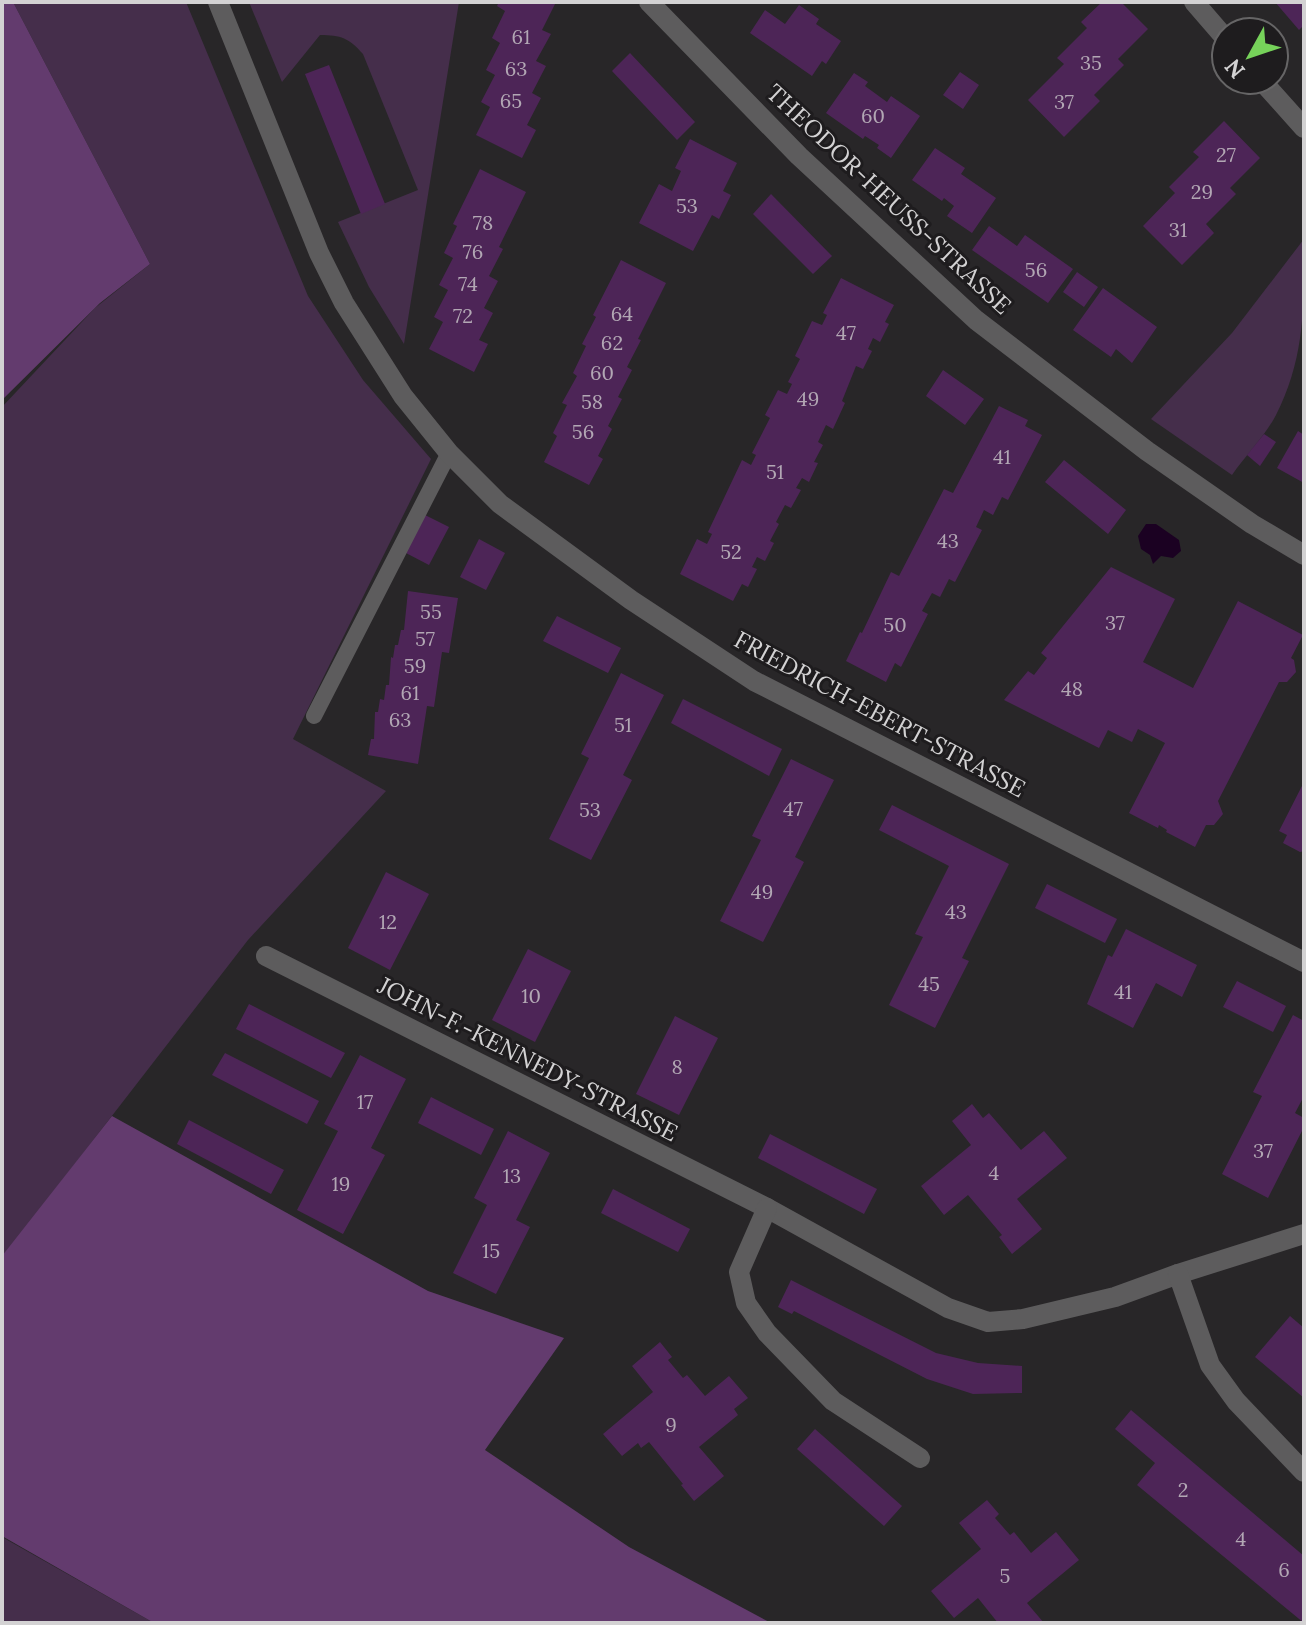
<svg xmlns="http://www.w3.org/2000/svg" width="1306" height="1625" viewBox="0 0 1306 1625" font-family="Lora,serif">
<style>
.green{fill:#452e4b}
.forest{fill:#633b6e}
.water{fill:#1b0122}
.building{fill:#4d2557}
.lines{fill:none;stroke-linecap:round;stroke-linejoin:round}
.service{stroke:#5d5c5d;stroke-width:16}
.minor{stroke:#5d5c5d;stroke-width:20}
.labels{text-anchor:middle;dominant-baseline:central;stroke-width:6;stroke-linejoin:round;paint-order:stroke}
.number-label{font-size:20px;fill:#b2a7b4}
.street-label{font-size:24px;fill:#d3d2d3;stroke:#1e1c1e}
</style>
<rect width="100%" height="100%" fill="#282628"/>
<g class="green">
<polygon points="13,2 186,2 308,296 363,380 431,459 293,739 386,791 248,940 2,1258 2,407 95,308 150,264"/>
<path d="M 249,2 L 459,2 L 404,344 L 369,287 L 338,222 L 418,190 L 363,54 C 349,38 341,35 320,35 L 282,82 Z"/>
<path d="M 1304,239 C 1304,303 1306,356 1276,415 C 1265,436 1246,455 1232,475 L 1151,419 L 1232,333 Z"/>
<polygon points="2,1537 154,1623 2,1623"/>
</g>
<g class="forest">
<polygon points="2,2 13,2 150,264 100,303 2,400"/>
<polygon points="112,1116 428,1291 564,1338 485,1450 629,1547 771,1623 154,1623 2,1536 2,1256"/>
</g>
<polygon class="water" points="1146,524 1156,524 1179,540 1181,551 1173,558 1161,556 1153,564 1150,555 1141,549 1138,536"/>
<g class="building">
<polygon points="499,2 556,2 542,30 551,34 536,61 546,66 532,93 541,98 527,125 536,130 522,158 476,135 490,107 481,102 495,75 486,70 500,43 492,38 505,11 497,6"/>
<polygon points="1102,2 1121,2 1148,29 1118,59 1124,65 1094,95 1100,101 1064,137 1028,100 1064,64 1057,58 1087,28 1081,22"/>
<polygon points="1275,2 1304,2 1304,25 1299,30"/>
<polygon points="799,5 819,19 816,24 841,41 826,64 822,61 812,76 750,33 765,10 785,24"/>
<polygon points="630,53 695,122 677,140 612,71"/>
<polygon points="329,65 385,204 361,214 305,74"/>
<polygon points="960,72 979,85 963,109 943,95"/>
<polygon points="854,73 868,82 865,86 887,102 891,96 920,116 891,158 877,148 879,145 865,136 863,139 826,113"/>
<polygon points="1224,121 1260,158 1230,188 1236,194 1206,224 1214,233 1182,265 1143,226 1175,193 1169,187 1199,157 1193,152"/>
<polygon points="690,139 737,163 723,191 731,195 719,219 712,215 693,251 639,223 659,184 672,191 681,171 675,168"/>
<polygon points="935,148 965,168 961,174 996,198 972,233 947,216 954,206 944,198 942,201 912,180"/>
<polygon points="480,169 526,192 499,247 503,249 489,276 498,281 484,308 493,313 479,340 488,344 474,372 429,349 443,322 434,317 448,290 439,285 453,258 444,253 457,226 453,224"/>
<polygon points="771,194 832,256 813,274 753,214"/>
<polygon points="989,226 1017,246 1025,235 1073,269 1048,303 972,250"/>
<polygon points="621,260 666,283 638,339 641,340 627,367 632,370 618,397 622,399 608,426 612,429 598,456 603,459 589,485 544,462 557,436 553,433 567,405 562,403 577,376 573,373 586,346 582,344 596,317 593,315"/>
<polygon points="1077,272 1098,287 1084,307 1063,292"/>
<polygon points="841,278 894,305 885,322 889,324 880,342 873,338 868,349 872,351 863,369 856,366 842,401 845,403 833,429 826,425 818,442 823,445 814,462 818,463 809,482 802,478 796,488 801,490 791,508 785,505 776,522 779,524 770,541 774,543 765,561 757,557 752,567 757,569 748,587 742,584 733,601 680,574 697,539 707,544 712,534 708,532 742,460 751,465 756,455 752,453 770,418 765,415 778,390 787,394 792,384 788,382 800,359 795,356 812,321 822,325 827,315 823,313"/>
<polygon points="1103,288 1157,327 1132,363 1116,349 1111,357 1073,330"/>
<polygon points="943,370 984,399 965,425 926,396"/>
<polygon points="999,406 1028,420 1025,426 1042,435 1008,500 1002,497 993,515 984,510 976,527 982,530 955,582 949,579 940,597 932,593 922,611 928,614 901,667 895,663 886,682 846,661 860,632 862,633 891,572 899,576 944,489 953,493"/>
<polygon points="1298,431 1304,435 1304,483 1277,468"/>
<polygon points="1264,434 1276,442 1260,466 1247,455"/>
<polygon points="1064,460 1126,510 1108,534 1045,482"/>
<polygon points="423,514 449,527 429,565 404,552"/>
<polygon points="479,539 505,553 486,590 460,577"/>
<polygon points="1111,567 1175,599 1143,662 1193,688 1238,601 1303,635 1291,658 1294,660 1296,672 1287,682 1279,682 1218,801 1223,814 1214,825 1206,825 1195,847 1166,832 1167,830 1159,825 1158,828 1129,813 1165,743 1138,729 1132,742 1108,730 1099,748 1004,700 1028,671 1034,675 1047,658 1041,653"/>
<polygon points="408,591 458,598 449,653 442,652 434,707 427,706 418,764 368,755 371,739 374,739 375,712 378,712 380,699 384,700 386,685 389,685 391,657 393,658 395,645 398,645 401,630 404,630"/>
<polygon points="557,616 621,648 608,673 543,641"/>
<polygon points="621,673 664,695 623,775 632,780 591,860 549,839 589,758 581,754"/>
<polygon points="683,699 782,749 769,776 671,723"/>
<polygon points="791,759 834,780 795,857 804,862 763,942 720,921 761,840 752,836"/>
<polygon points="1304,782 1304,851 1300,852 1283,843 1287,835 1279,831"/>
<polygon points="892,805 1009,864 962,958 969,961 935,1028 889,1005 923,937 915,934 949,866 879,830"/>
<polygon points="386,872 429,894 390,970 348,948"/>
<polygon points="1047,884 1117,919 1105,943 1035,908"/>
<polygon points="1126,929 1197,965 1182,997 1156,983 1133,1028 1087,1004 1108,955 1112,957"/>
<polygon points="528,949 571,971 535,1042 492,1020"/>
<polygon points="1237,981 1286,1006 1273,1032 1223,1007"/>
<polygon points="249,1004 345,1053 331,1078 236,1029"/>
<polygon points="1293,1015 1304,1021 1304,1096 1295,1113 1304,1118 1304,1127 1268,1198 1222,1174 1262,1096 1253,1092"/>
<polygon points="675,1016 718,1038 679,1115 636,1094"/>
<polygon points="225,1053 319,1101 307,1124 212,1075"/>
<polygon points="360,1055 406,1079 371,1148 385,1155 343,1234 297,1210 338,1131 324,1124"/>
<polygon points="431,1097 494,1129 481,1155 418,1123"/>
<polygon points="972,1104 983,1118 989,1113 1021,1150 1044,1131 1067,1158 1017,1199 1042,1229 1012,1254 999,1237 1002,1235 968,1195 944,1215 921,1186 971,1145 952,1121"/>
<polygon points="189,1120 284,1170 271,1194 177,1144"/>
<polygon points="508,1131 550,1153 516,1220 530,1227 496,1294 453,1273 487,1205 474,1198"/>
<polygon points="770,1134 877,1189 864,1214 758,1158"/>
<polygon points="613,1189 690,1229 678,1252 601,1213"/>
<polygon points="791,1280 936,1353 978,1363 1022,1366 1022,1393 973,1394 927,1379 794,1311 792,1314 778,1307"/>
<polygon points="1290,1316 1304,1328 1304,1398 1255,1357"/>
<polygon points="660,1342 672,1357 668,1360 683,1378 687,1375 705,1396 729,1376 748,1398 734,1409 738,1415 699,1447 724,1476 694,1501 681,1485 683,1484 649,1442 641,1448 638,1443 622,1456 603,1434 653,1392 632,1366"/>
<polygon points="1131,1410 1304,1556 1304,1623 1137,1485 1155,1463 1115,1429"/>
<polygon points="815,1429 902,1506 884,1526 797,1449"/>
<polygon points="987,1500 999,1514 995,1518 1010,1535 1014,1532 1031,1553 1056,1532 1079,1560 1027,1603 1044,1623 998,1623 978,1598 954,1618 931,1591 981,1549 959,1523"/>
</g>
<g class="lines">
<polyline class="service" points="314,716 449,453"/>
<g class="minor">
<polyline points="218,2 319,253 344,303 403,396 449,453 500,504 631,600 754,681 1304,962"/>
<polyline points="649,2 799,156 976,320 1147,451 1252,524 1304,555"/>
<polyline points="1194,2 1226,39"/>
<polyline points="1261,80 1304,128"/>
<polyline points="266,956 767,1208 948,1308 988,1322 1023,1319 1115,1297 1178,1274 1304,1234"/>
<polyline points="767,1208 739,1272 746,1303 767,1333 833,1401 920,1458"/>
<polyline points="1178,1274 1210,1365 1236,1401 1304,1472"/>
</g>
</g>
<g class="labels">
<g class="number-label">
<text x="521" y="36">61</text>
<text x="1091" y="62">35</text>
<text x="516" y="68">63</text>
<text x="511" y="100">65</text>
<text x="1064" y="101">37</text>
<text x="873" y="115">60</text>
<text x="1226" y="154">27</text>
<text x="1202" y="191">29</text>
<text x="687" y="205">53</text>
<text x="483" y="222">78</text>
<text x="1178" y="229">31</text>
<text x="473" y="251">76</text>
<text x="1036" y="269">56</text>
<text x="468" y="283">74</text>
<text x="622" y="313">64</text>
<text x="463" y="315">72</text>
<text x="846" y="332">47</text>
<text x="612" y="342">62</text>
<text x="602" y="372">60</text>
<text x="808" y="398">49</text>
<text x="592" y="401">58</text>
<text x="583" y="431">56</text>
<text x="1002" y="456">41</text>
<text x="775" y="471">51</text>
<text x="948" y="540">43</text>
<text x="731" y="551">52</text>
<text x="431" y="611">55</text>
<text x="1115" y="622">37</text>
<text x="895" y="624">50</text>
<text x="425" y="638">57</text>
<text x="415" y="665">59</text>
<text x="1072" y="688">48</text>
<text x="410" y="692">61</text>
<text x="400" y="719">63</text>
<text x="623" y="724">51</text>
<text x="793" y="808">47</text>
<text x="590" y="809">53</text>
<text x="762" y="891">49</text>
<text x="956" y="911">43</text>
<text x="388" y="921">12</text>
<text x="929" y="983">45</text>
<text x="1123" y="991">41</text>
<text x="531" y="995">10</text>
<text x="677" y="1066">8</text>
<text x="365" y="1101">17</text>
<text x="1263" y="1150">37</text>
<text x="994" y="1172">4</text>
<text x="512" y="1175">13</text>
<text x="341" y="1183">19</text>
<text x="491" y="1250">15</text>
<text x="671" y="1424">9</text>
<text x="1183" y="1489">2</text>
<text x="1241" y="1538">4</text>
<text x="1284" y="1569">6</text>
<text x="1005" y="1575">5</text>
</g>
<g class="street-label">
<text transform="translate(889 199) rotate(43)">THEODOR-HEUSS-STRASSE</text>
<text transform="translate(880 714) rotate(28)">FRIEDRICH-EBERT-STRASSE</text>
<text transform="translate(528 1059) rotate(27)">JOHN-F.-KENNEDY-STRASSE</text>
</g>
</g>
<rect width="1306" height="1625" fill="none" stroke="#d3d2d3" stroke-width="8"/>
<g transform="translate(1250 56) rotate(230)"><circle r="38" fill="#1e1c1e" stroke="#666566" stroke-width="2"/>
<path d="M0-6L14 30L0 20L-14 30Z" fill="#76d25a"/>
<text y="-12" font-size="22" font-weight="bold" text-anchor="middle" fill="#d3d2d3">N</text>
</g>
</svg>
